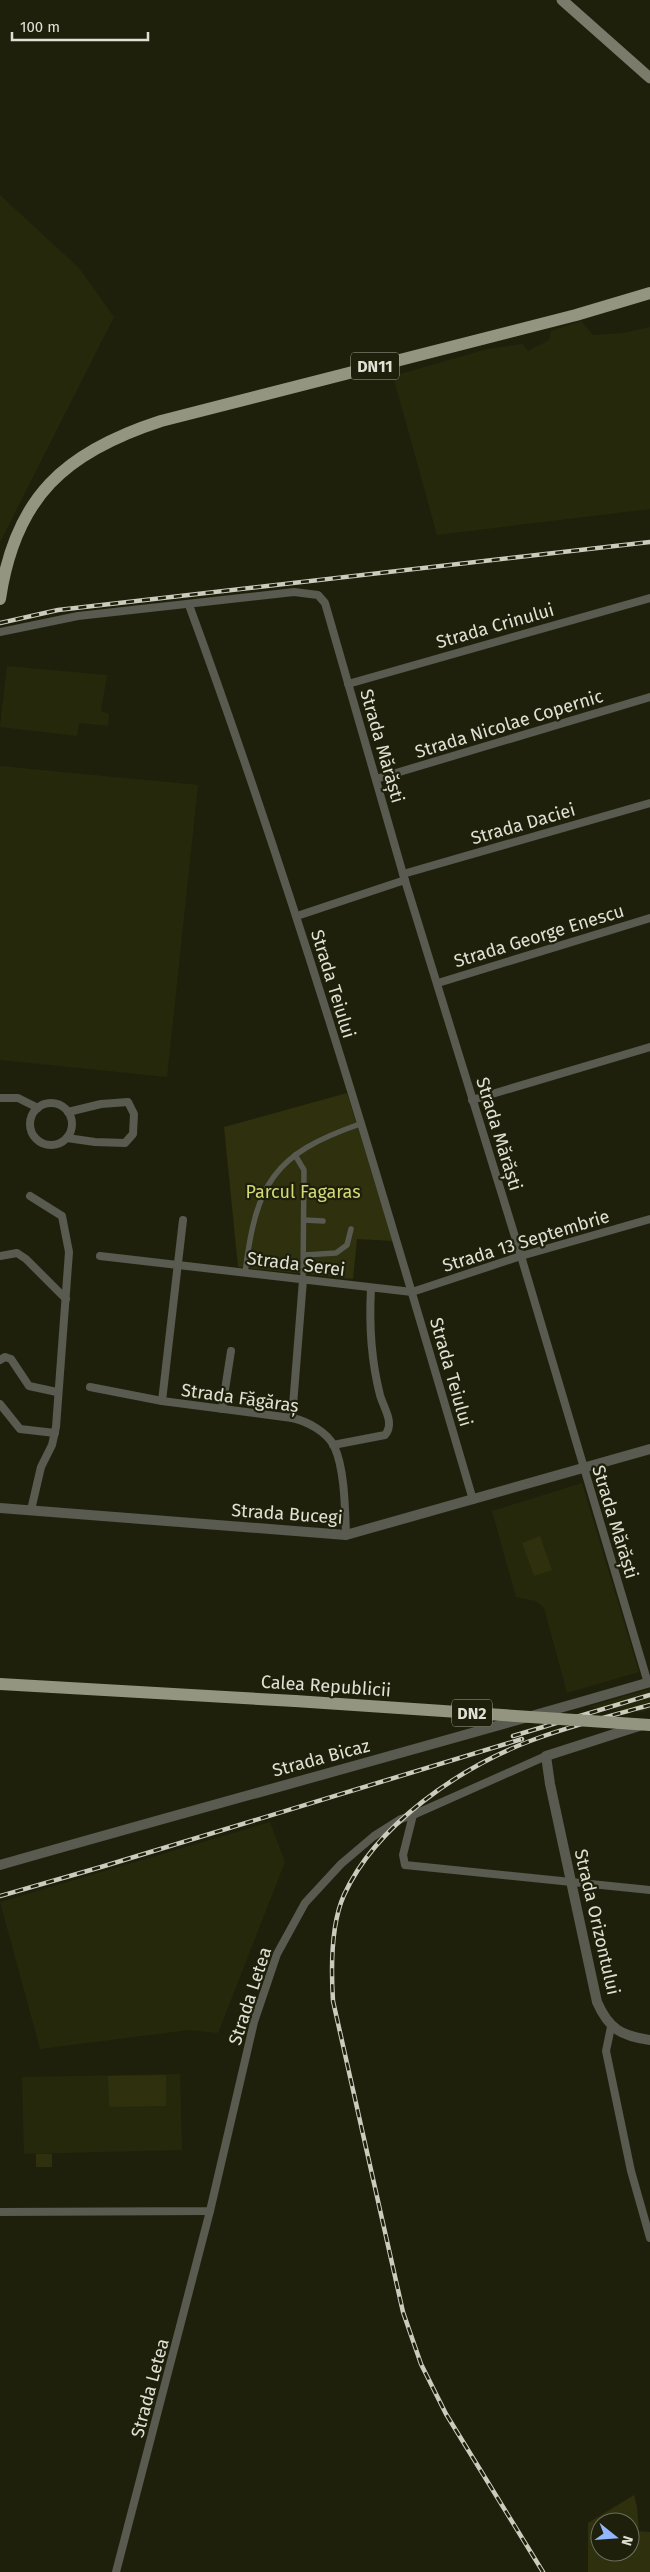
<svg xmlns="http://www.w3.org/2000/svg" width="650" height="2572" viewBox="0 0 650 2572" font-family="'Fira Sans',sans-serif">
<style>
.built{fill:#26280b}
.green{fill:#2e300e;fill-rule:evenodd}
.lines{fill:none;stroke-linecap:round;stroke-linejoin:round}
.pedestrian{stroke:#595a50;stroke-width:5.5}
.minor{stroke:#595a50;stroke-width:8}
.tertiary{stroke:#595a50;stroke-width:10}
.secondary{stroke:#7a7b6b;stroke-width:11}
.primary{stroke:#939580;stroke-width:12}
.rail-casing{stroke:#cbccbe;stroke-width:4.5}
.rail{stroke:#1f200b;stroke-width:2.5;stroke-dasharray:8;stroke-linecap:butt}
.primary-bridge{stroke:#939580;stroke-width:12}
.labels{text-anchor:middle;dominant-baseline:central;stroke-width:4.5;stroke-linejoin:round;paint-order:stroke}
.shield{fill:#1f200b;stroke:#a6a798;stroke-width:1}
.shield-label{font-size:16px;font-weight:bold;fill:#e0e1d4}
.street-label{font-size:18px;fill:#e0e1d4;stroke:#1f200b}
.park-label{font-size:18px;fill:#d3d978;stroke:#1f200b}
</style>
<rect width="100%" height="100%" fill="#1f200b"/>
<g class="built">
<polygon points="0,195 79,268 114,317 0,542"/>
<polygon points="581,321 593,335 622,333 650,327 650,509 437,535 393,376 487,349 522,344 528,351 549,340 551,331"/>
<polygon points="7,666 107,675 101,711 109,714 108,726 79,723 77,736 0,727"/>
<polygon points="0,766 198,785 167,1077 0,1060"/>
<polygon points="582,1483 639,1672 567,1693 544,1608 536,1601 516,1597 492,1511"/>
<polygon points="650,1689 650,1709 642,1712 587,1707"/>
<polygon points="270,1822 285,1862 218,2033 189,2030 40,2049 0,1902"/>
<polygon points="180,2074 182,2150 24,2154 22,2077"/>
</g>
<g class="green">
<polygon points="347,1093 393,1241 357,1239 353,1279 238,1267 224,1127"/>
<polygon points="540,1536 552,1570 534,1576 522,1543"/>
<polygon points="166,2075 166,2106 109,2107 108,2076"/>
<rect x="36" y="2154" width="16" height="13"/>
<path d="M 634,2495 L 637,2507 L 639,2531 L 650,2532 L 650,2572 L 588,2572 L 588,2523 ZM 600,2522 L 630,2522 L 630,2552 L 600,2552 Z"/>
</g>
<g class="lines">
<g class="pedestrian">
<polyline points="295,1155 304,1170 303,1280"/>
<polyline points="304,1220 323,1221"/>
<polyline points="304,1255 336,1253 347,1245 351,1229"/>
<path d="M 245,1273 C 256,1184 273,1154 360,1124"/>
</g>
<g class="minor">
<path d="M 189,605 C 297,899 385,1200 473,1500"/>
<polyline points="0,632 78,616 294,592 318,595 325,603 403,874 521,1256 648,1683"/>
<polyline points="348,684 650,598"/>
<polyline points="376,779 650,697"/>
<polyline points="403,874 650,803"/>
<polyline points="297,916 405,880"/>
<polyline points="438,983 650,918"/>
<polyline points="0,1098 18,1098 38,1108"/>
<polyline points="472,1100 650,1047"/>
<circle cx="51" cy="1124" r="21"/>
<polyline points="67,1138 95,1142 125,1143 133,1134 134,1114 128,1102 101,1104 68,1112"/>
<polyline points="30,1196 62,1216 69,1252 56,1427 52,1445 41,1467 31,1510"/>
<polyline points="0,1256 17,1253 26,1259 66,1299"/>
<polyline points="100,1256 412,1292 521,1256 650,1219"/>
<polyline points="0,1360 5,1357 11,1359 29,1386 57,1392"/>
<path d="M 90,1387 L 162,1401 L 292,1418 C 307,1421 327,1432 334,1446 C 345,1469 345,1510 346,1535"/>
<polyline points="162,1401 183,1220"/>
<polyline points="0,1404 20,1429 55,1433"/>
<polyline points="222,1409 231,1351"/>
<polyline points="292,1418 303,1280"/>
<path d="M 333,1445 L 385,1435 C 395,1423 384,1409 380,1395 C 371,1360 369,1324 371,1288"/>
<polyline points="546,1756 413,1815 403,1855 405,1865 650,1890"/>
<polyline points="611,2027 606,2051 631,2171 650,2238"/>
<polyline points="0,2212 210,2211 254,2022 277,1954 305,1903 341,1864 374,1836 401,1819 413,1815"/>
<polyline points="116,2572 210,2211"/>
</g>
<g class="tertiary">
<polyline points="0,1508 346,1535 650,1449"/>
<path d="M 639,1726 L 546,1756 L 550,1784 L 597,2002 C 609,2029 621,2036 650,2040"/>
<path d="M 0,1865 C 217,1803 434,1745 650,1682"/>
</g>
<polyline class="secondary" points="562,0 650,78"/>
<g class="primary">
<path d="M 0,599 C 15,497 65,452 161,421 L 576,315 L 650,293"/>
<polyline points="0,1684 295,1701"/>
</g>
<g class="rail-casing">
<g id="rail">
<polyline points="0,623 58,610 650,542"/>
<polyline points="513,1736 650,1695"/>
<polyline points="0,1896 101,1867 522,1739"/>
<path d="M 543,2572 L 446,2414 L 421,2364 L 403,2312 L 333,2001 C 331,1969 331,1924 344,1895 C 376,1825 459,1768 530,1741 C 569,1726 610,1716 650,1705"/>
</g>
</g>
<use href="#rail" class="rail"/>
<polyline class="primary-bridge" points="295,1701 650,1725"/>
</g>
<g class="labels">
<g class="shield">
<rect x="351" y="352.5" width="48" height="27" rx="4"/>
<rect x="452" y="1699.5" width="40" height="27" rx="4"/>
</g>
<g class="shield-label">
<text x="375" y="366">DN11</text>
<text x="472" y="1713">DN2</text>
</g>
<g class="street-label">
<text transform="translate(495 626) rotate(-16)">Strada Crinului</text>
<text transform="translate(509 724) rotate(-17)">Strada Nicolae Copernic</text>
<text transform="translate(382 746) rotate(74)">Strada Mărăști</text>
<text transform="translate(523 824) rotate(-16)">Strada Daciei</text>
<text transform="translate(539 936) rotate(-17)">Strada George Enescu</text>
<text transform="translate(333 984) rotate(73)">Strada Teiului</text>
<text transform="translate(499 1134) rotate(73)">Strada Mărăști</text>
<text transform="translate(526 1241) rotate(-17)">Strada 13 Septembrie</text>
<text transform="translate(296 1264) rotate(7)">Strada Serei</text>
<text transform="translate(451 1372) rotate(74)">Strada Teiului</text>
<text transform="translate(240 1398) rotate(8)">Strada Făgăraș</text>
<text transform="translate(287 1514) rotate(4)">Strada Bucegi</text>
<text transform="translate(615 1522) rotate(73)">Strada Mărăști</text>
<text transform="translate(326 1686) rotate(4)">Calea Republicii</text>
<text transform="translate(321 1758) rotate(-15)">Strada Bicaz</text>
<text transform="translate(597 1922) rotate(77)">Strada Orizontului</text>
<text transform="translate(250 1996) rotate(-72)">Strada Letea</text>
<text transform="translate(150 2388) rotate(-75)">Strada Letea</text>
</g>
<g class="park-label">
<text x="303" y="1192">Parcul Fagaras</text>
</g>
</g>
<g transform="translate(615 2537) rotate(107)"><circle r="24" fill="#1f200b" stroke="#6c6d5b"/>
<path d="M0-4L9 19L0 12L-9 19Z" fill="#92b7fd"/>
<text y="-8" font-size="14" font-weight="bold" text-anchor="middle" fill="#e0e1d4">N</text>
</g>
<path d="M12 32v8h136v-8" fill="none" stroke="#e0e1d4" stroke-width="2.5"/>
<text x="20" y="32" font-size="15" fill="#e0e1d4" stroke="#1f200b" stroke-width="4" paint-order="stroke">100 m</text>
</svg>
